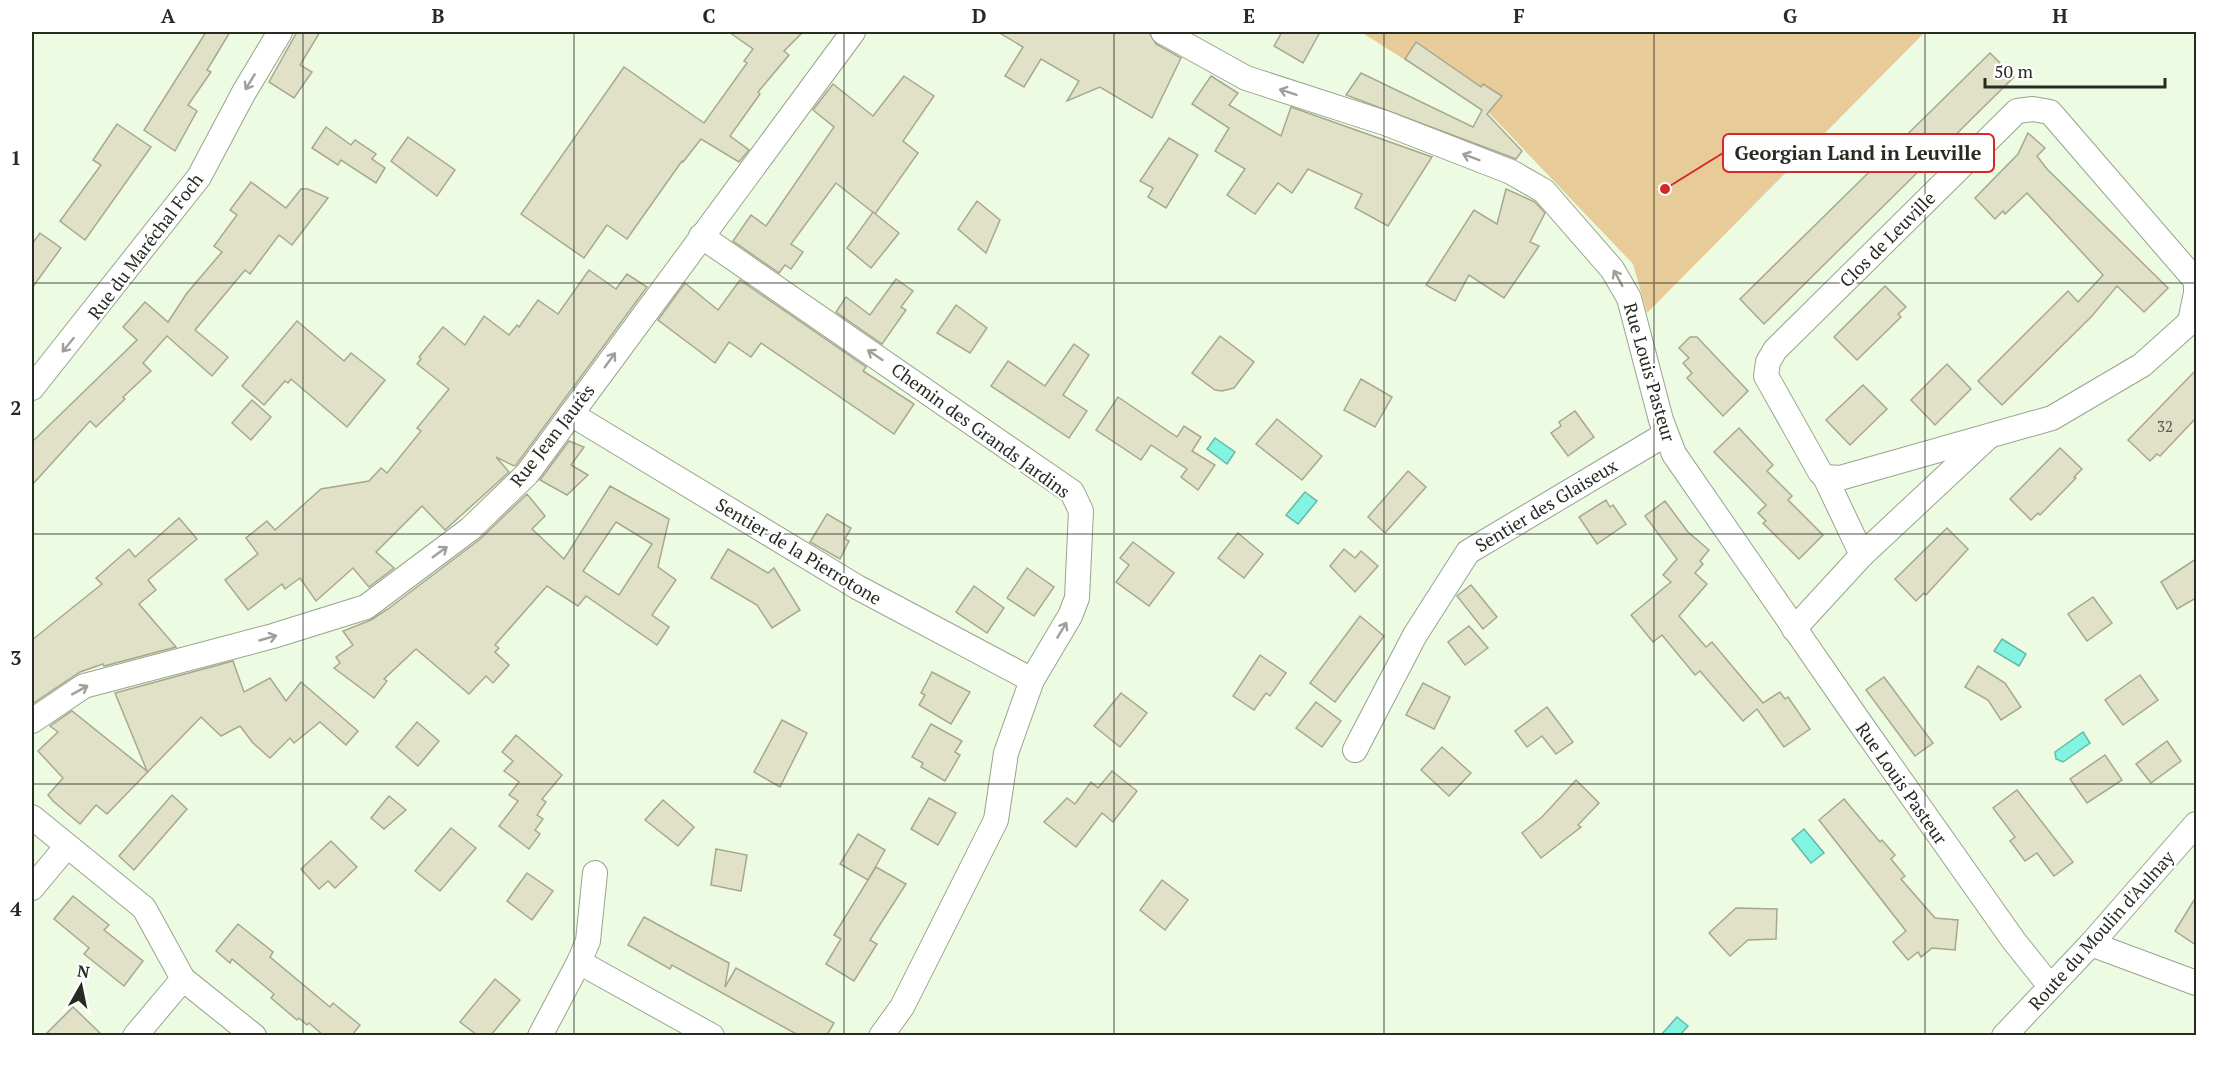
<svg xmlns="http://www.w3.org/2000/svg" width="2228" height="1067" viewBox="0 0 2228 1067" font-family="'PT Serif',serif">
<style>
.green{fill:#e7cb98}
.water{fill:#82f4e1;stroke:#67b8a8;stroke-width:1.5}
.building{fill:#e1e1c7;stroke:#a8a88f;stroke-width:1.5;fill-rule:evenodd}
.lines{fill:none;stroke-linecap:round;stroke-linejoin:round}
.street-casing{stroke:#97a48e;stroke-width:26}
.street{stroke:#fff;stroke-width:24}
.oneway{stroke:#9ea09c}
.grid{fill:none;stroke:#272c23;stroke-width:1.5;stroke-opacity:0.55}
.labels{text-anchor:middle;dominant-baseline:central;stroke-width:5;stroke-linejoin:round;paint-order:stroke}
.number-label{font-size:15px;fill:#56594c}
.street-label{font-size:18px;fill:#272c23;stroke:#fff}
.leader{fill:none;stroke:#d62828;stroke-width:2}
.callout-dot{fill:#d62828;stroke:#fff;stroke-width:2}
.callout{fill:#fff;stroke:#d62828;stroke-width:2}
.callout-label{font-size:20px;text-anchor:middle;font-weight:bold;fill:#272c23}
.neatline{fill:none;stroke:#272c23;stroke-width:2}
.grid-label{font-size:20px;text-anchor:middle;font-weight:bold;fill:#272c23}
</style>
<rect width="100%" height="100%" fill="#edfbe3"/>
<polygon class="green" points="1361,32 1925,32 1647,313 1633,264 1490,114"/>
<g class="water">
<polygon points="1215,438 1235,452 1227,464 1207,449"/>
<polygon points="1305,492 1317,501 1298,524 1286,515"/>
<polygon points="2002,639 2026,654 2019,666 1994,651"/>
<polygon points="2083,732 2090,743 2063,762 2056,759 2055,752"/>
<polygon points="1804,829 1824,853 1811,863 1792,839"/>
<polygon points="1677,1017 1688,1026 1680,1035 1661,1035"/>
</g>
<g class="building">
<polygon points="206,32 230,32 207,70 211,72 188,105 197,111 175,151 144,130"/>
<polygon points="297,32 320,32 300,65 312,72 294,98 269,82"/>
<polygon points="729,32 803,32 784,51 789,55 758,92 760,94 730,136 749,150 739,162 701,139 683,162 682,161 627,239 607,225 584,258 521,214 624,67 704,123 747,63 744,61 753,49"/>
<polygon points="998,32 1149,32 1156,44 1181,58 1152,118 1100,87 1067,101 1079,81 1041,59 1024,87 1005,76 1023,47"/>
<polygon points="1282,32 1320,32 1303,63 1274,46"/>
<polygon points="1416,42 1481,87 1483,84 1502,96 1487,114 1522,151 1516,159 1346,95 1361,73 1473,127 1482,110 1405,59"/>
<polygon points="1990,53 2014,77 1764,324 1740,299"/>
<polygon points="904,76 934,96 903,141 918,153 875,214 836,183 791,244 803,252 791,269 785,265 779,273 733,241 751,215 766,226 834,127 813,110 833,84 873,116"/>
<polygon points="1211,76 1238,93 1229,105 1281,136 1291,107 1432,157 1388,226 1355,208 1362,194 1308,169 1292,193 1278,183 1255,214 1227,195 1245,169 1215,151 1229,128 1192,104"/>
<polygon points="117,124 151,147 85,240 60,221 101,165 93,160"/>
<polygon points="326,127 351,145 355,140 376,154 372,159 385,168 376,183 341,160 338,165 312,148"/>
<polygon points="2028,133 2045,148 2037,156 2047,169 2168,288 2144,312 2117,286 2092,316 2002,405 1978,381 2068,291 2078,302 2103,275 2027,193 2005,214 2003,211 1995,219 1975,198 2018,154"/>
<polygon points="408,137 455,170 437,196 391,161"/>
<polygon points="1169,138 1198,155 1166,208 1148,197 1153,188 1140,181"/>
<polygon points="251,182 286,208 301,189 308,189 328,198 292,245 279,235 250,274 245,270 195,330 228,357 212,376 167,336 143,363 151,371 123,397 125,399 96,427 90,421 32,485 32,442 137,340 123,327 145,302 168,322 187,293 222,252 214,246 237,215 230,210"/>
<polygon points="1506,189 1535,202 1545,213 1530,242 1539,246 1504,298 1469,275 1455,301 1426,285 1474,210 1497,224"/>
<polygon points="977,201 1000,220 986,253 958,229"/>
<polygon points="873,212 899,233 871,268 847,248"/>
<polygon points="40,233 61,248 32,288 32,244"/>
<polygon points="589,270 616,289 627,274 647,287 516,465 514,466 496,457 509,472 445,530 422,506 376,552 394,568 369,587 353,568 316,601 300,578 285,589 282,584 248,610 225,580 258,554 246,538 267,521 275,530 321,489 369,481 381,468 387,473 421,431 417,428 449,389 417,364 421,359 419,357 443,327 465,345 484,316 509,335 517,325 519,327 538,300 558,314"/>
<polygon points="896,279 913,291 901,307 906,310 882,344 836,312 846,297 870,315"/>
<polygon points="740,280 866,367 863,371 914,404 894,434 761,343 751,357 729,342 715,363 658,320 685,283 718,310"/>
<polygon points="1885,286 1906,307 1898,314 1901,317 1857,360 1834,337"/>
<polygon points="956,305 987,328 970,353 937,333"/>
<polygon points="297,321 344,361 351,353 385,380 347,427 291,379 288,383 285,381 264,405 242,386"/>
<polygon points="1220,336 1254,362 1234,388 1222,391 1215,390 1192,373"/>
<polygon points="1690,337 1697,337 1748,391 1723,416 1687,378 1692,373 1683,363 1689,358 1679,348"/>
<polygon points="1074,344 1089,355 1063,395 1087,411 1069,438 991,386 1008,361 1045,386"/>
<polygon points="1947,364 1971,389 1935,425 1911,400"/>
<polygon points="2196,370 2196,418 2160,456 2157,454 2150,461 2128,440"/>
<polygon points="1361,379 1392,397 1375,427 1344,410"/>
<polygon points="1863,385 1887,409 1850,445 1826,420"/>
<polygon points="1118,397 1177,437 1184,426 1201,437 1192,451 1215,465 1198,490 1181,477 1187,469 1151,445 1141,460 1096,430"/>
<polygon points="252,400 271,417 251,440 232,423"/>
<polygon points="1575,411 1594,437 1568,456 1551,433 1561,426 1559,422"/>
<polygon points="1277,419 1322,456 1302,480 1256,444"/>
<polygon points="1739,428 1773,465 1767,471 1792,496 1788,500 1823,535 1799,559 1763,523 1766,521 1758,513 1766,505 1714,452"/>
<polygon points="569,441 584,447 571,465 588,475 567,495 540,480"/>
<polygon points="2060,448 2082,469 2074,477 2076,478 2040,515 2038,513 2031,520 2010,499"/>
<polygon points="1408,471 1426,487 1385,533 1368,517"/>
<path d="M 610,486 L 669,519 L 658,567 L 676,580 L 652,615 L 669,627 L 657,645 L 586,596 L 578,606 L 547,586 L 495,645 L 499,648 L 495,652 L 509,665 L 493,683 L 486,676 L 469,694 L 416,649 L 384,679 L 387,681 L 374,698 L 334,668 L 340,663 L 336,657 L 353,645 L 343,631 L 371,620 L 388,609 L 479,540 L 527,494 L 545,516 L 532,529 L 564,559 ZM 616,522 L 652,544 L 619,595 L 583,571 Z"/>
<polygon points="1606,500 1610,507 1613,505 1626,524 1597,544 1579,517"/>
<polygon points="1665,501 1688,532 1709,550 1700,561 1703,564 1695,573 1707,584 1679,616 1706,647 1712,642 1763,703 1780,692 1785,699 1788,697 1810,729 1784,747 1757,709 1743,721 1700,671 1695,675 1662,635 1653,642 1631,615 1671,582 1663,575 1677,559 1645,516"/>
<polygon points="827,514 851,528 845,539 849,541 840,559 810,542"/>
<polygon points="179,518 197,539 148,580 156,590 139,604 176,647 104,666 103,664 80,672 32,704 32,640 102,584 96,578 129,549 135,557"/>
<polygon points="1947,528 1968,549 1926,595 1924,593 1916,601 1895,579"/>
<polygon points="1238,533 1263,554 1244,578 1218,558"/>
<polygon points="1133,542 1174,573 1149,606 1116,582 1129,565 1120,558"/>
<polygon points="728,549 768,573 774,568 800,610 772,628 757,605 711,578"/>
<polygon points="1344,549 1355,558 1361,551 1378,566 1355,592 1330,566"/>
<polygon points="2196,559 2196,598 2177,609 2161,582"/>
<polygon points="1027,568 1054,587 1034,616 1007,598"/>
<polygon points="1471,585 1497,617 1483,629 1457,596"/>
<polygon points="974,586 1004,608 987,633 956,612"/>
<polygon points="2093,597 2112,623 2087,641 2068,614"/>
<polygon points="1360,616 1384,636 1335,702 1310,683"/>
<polygon points="1469,626 1488,648 1465,665 1448,642"/>
<polygon points="1260,655 1286,673 1270,696 1266,693 1254,710 1233,696"/>
<polygon points="233,661 244,692 270,678 286,701 301,682 358,731 346,745 320,722 294,743 290,738 270,758 253,743 240,726 221,736 201,717 107,814 96,805 80,824 53,801 48,795 63,778 38,751 58,732 50,726 72,711 147,771 115,693"/>
<polygon points="1978,666 2005,683 2021,707 2001,720 1988,700 1965,687"/>
<polygon points="932,672 970,692 951,724 919,705 925,695 921,693"/>
<polygon points="2140,675 2158,700 2123,725 2105,700"/>
<polygon points="1884,677 1933,743 1915,756 1866,690"/>
<polygon points="1423,683 1450,697 1434,729 1406,715"/>
<polygon points="1121,693 1147,713 1120,747 1094,726"/>
<polygon points="1316,702 1341,721 1322,747 1296,728"/>
<polygon points="1547,707 1573,742 1556,754 1542,736 1527,747 1515,731"/>
<polygon points="782,720 807,733 780,787 754,772"/>
<polygon points="417,722 439,741 418,766 396,747"/>
<polygon points="931,724 962,741 955,752 960,755 945,781 921,767 923,763 912,757"/>
<polygon points="516,735 562,775 542,799 546,802 537,815 543,819 535,830 540,834 529,849 499,826 518,801 509,795 519,782 504,771 513,761 502,752"/>
<polygon points="2167,741 2181,761 2151,783 2136,764"/>
<polygon points="1442,747 1471,773 1449,796 1421,770"/>
<polygon points="2105,755 2122,780 2087,803 2070,779"/>
<polygon points="1112,771 1137,791 1113,822 1102,813 1076,847 1044,822 1067,798 1075,804 1091,782 1098,788"/>
<polygon points="1576,780 1599,803 1578,825 1581,827 1541,858 1522,833 1542,817"/>
<polygon points="2017,790 2073,862 2054,876 2037,853 2025,861 2010,841 2015,837 1993,808"/>
<polygon points="172,795 187,809 134,870 119,856"/>
<polygon points="389,796 406,810 384,829 371,818"/>
<polygon points="929,798 956,813 938,845 911,829"/>
<polygon points="1844,799 1880,842 1882,840 1895,855 1891,859 1905,876 1901,879 1935,918 1958,920 1955,950 1932,948 1921,957 1918,952 1908,960 1893,942 1906,931 1819,820"/>
<polygon points="663,800 694,827 678,846 645,820"/>
<polygon points="451,828 476,848 440,891 415,871"/>
<polygon points="858,834 885,850 868,880 840,864"/>
<polygon points="331,841 357,867 335,888 328,881 319,889 301,869"/>
<polygon points="716,849 747,855 741,891 711,885"/>
<polygon points="876,867 906,884 870,940 877,944 854,981 826,964 841,939 834,935"/>
<polygon points="527,873 553,891 532,920 507,901"/>
<polygon points="1162,880 1188,900 1165,930 1140,910"/>
<polygon points="73,896 109,925 104,930 143,961 124,986 84,954 89,948 54,919"/>
<polygon points="2196,897 2196,945 2175,931"/>
<polygon points="1736,908 1777,909 1776,939 1748,940 1730,956 1709,933"/>
<polygon points="644,917 729,963 725,987 736,968 834,1023 827,1035 798,1035 672,965 670,969 628,945"/>
<polygon points="238,924 273,952 270,957 330,1007 333,1003 360,1025 352,1035 323,1035 309,1023 307,1025 299,1018 297,1020 271,998 274,994 232,959 230,963 216,951"/>
<polygon points="495,979 520,1000 491,1035 477,1035 460,1022"/>
<polygon points="73,1007 102,1035 45,1035"/>
</g>
<g class="lines">
<g class="street-casing">
<g id="street">
<polyline points="1163,32 1246,78 1385,123 1511,172 1544,191 1612,269 1629,298 1661,420 1674,454 1858,720 2014,941 2050,986"/>
<polyline points="701,236 1072,492 1081,511 1077,598 1070,616 1032,680 1006,753 996,820 902,1007 881,1036"/>
<polyline points="2196,290 2196,281 2050,112 2033,109 2017,111 1775,350 1768,362 1766,376 1820,472 1825,477 1840,478 2052,418 2142,365 2190,322 2196,293"/>
<polyline points="32,388 199,177 243,94 280,32"/>
<polyline points="571,414 857,587 1032,680"/>
<polyline points="1825,477 1862,555"/>
<polyline points="1794,629 1862,555 1986,439"/>
<polyline points="32,721 84,686 273,636 366,607 470,529 527,474 853,32"/>
<polyline points="1355,750 1415,635 1468,552 1666,434"/>
<polyline points="32,817 144,908 183,979 254,1036"/>
<polyline points="32,888 67,846"/>
<polyline points="2091,944 2196,983"/>
<polyline points="579,962 588,941 595,873"/>
<polyline points="135,1036 183,979"/>
<polyline points="540,1036 579,962 712,1036"/>
<polyline points="2004,1036 2091,944 2196,824"/>
</g>
</g>
<use href="#street" class="street"/>
</g>
<defs><path id="oneway-shaft" d="M-6 0H5M1.5-3L5.5 0L1.5 3" fill="none" stroke-width="1.6" stroke-linecap="round" stroke-linejoin="round" transform="scale(1.5)"/></defs>
<g class="oneway">
<use href="#oneway-shaft" transform="translate(250 82) rotate(121)"/>
<use href="#oneway-shaft" transform="translate(1288 92) rotate(-162)"/>
<use href="#oneway-shaft" transform="translate(1471 157) rotate(-159)"/>
<use href="#oneway-shaft" transform="translate(1618 278) rotate(-119)"/>
<use href="#oneway-shaft" transform="translate(68 345) rotate(129)"/>
<use href="#oneway-shaft" transform="translate(875 355) rotate(-146)"/>
<use href="#oneway-shaft" transform="translate(610 360) rotate(-54)"/>
<use href="#oneway-shaft" transform="translate(440 552) rotate(-36)"/>
<use href="#oneway-shaft" transform="translate(1062 630) rotate(-59)"/>
<use href="#oneway-shaft" transform="translate(268 638) rotate(-16)"/>
<use href="#oneway-shaft" transform="translate(80 690) rotate(-29)"/>
</g>
<path class="grid" d="M 303,32 L 303,1036M 574,32 L 574,1036M 844,32 L 844,1036M 1114,32 L 1114,1036M 1384,32 L 1384,1036M 1654,32 L 1654,1036M 1925,32 L 1925,1036M 32,283 L 2196,283M 32,534 L 2196,534M 32,784 L 2196,784"/>
<g class="labels">
<g class="number-label">
<text x="2165" y="426">32</text>
</g>
<g class="street-label">
<text transform="translate(1887 239) rotate(-45)">Clos de Leuville</text>
<text transform="translate(145 246) rotate(-53)">Rue du Maréchal Foch</text>
<text transform="translate(1650 372) rotate(74)">Rue Louis Pasteur</text>
<text transform="translate(981 430) rotate(36)">Chemin des Grands Jardins</text>
<text transform="translate(552 435) rotate(-52)">Rue Jean Jaurès</text>
<text transform="translate(1546 505) rotate(-31)">Sentier des Glaiseux</text>
<text transform="translate(799 551) rotate(31)">Sentier de la Pierrotone</text>
<text transform="translate(1902 783) rotate(55)">Rue Louis Pasteur</text>
<text transform="translate(2101 930) rotate(-48)">Route du Moulin d'Aulnay</text>
</g>
</g>
<path class="leader" d="M1665 189L1723 153"/>
<circle class="callout-dot" cx="1665" cy="189" r="6"/>
<rect class="callout" x="1723" y="134" width="271" height="38" rx="6"/>
<g class="callout-label">
<text x="1858" y="160">Georgian Land in Leuville</text>
</g>
<rect width="2228" height="1067" fill="none" stroke="#ffffff" stroke-width="66"/>
<g transform="translate(81 986) rotate(9)" stroke="#ffffff" stroke-width="4.5" paint-order="stroke">
<path d="M0-4.5L10 22L0 15L-10 22Z" fill="#272c23"/>
<text y="-9" font-size="16" font-weight="bold" text-anchor="middle" fill="#272c23">N</text>
</g>
<path d="M1985 78v9h180v-9" fill="none" stroke="#272c23" stroke-width="3"/>
<text x="1994" y="78" font-size="18" fill="#272c23" stroke="#ffffff" stroke-width="4.5" paint-order="stroke">50 m</text>
<rect x="33" y="33" width="2162" height="1001" class="neatline"/>
<g class="grid-label">
<text x="168" y="23">A</text>
<text x="438" y="23">B</text>
<text x="709" y="23">C</text>
<text x="979" y="23">D</text>
<text x="1249" y="23">E</text>
<text x="1519" y="23">F</text>
<text x="1790" y="23">G</text>
<text x="2060" y="23">H</text>
<text x="16" y="165">1</text>
<text x="16" y="415">2</text>
<text x="16" y="665">3</text>
<text x="16" y="916">4</text>
</g>
</svg>
